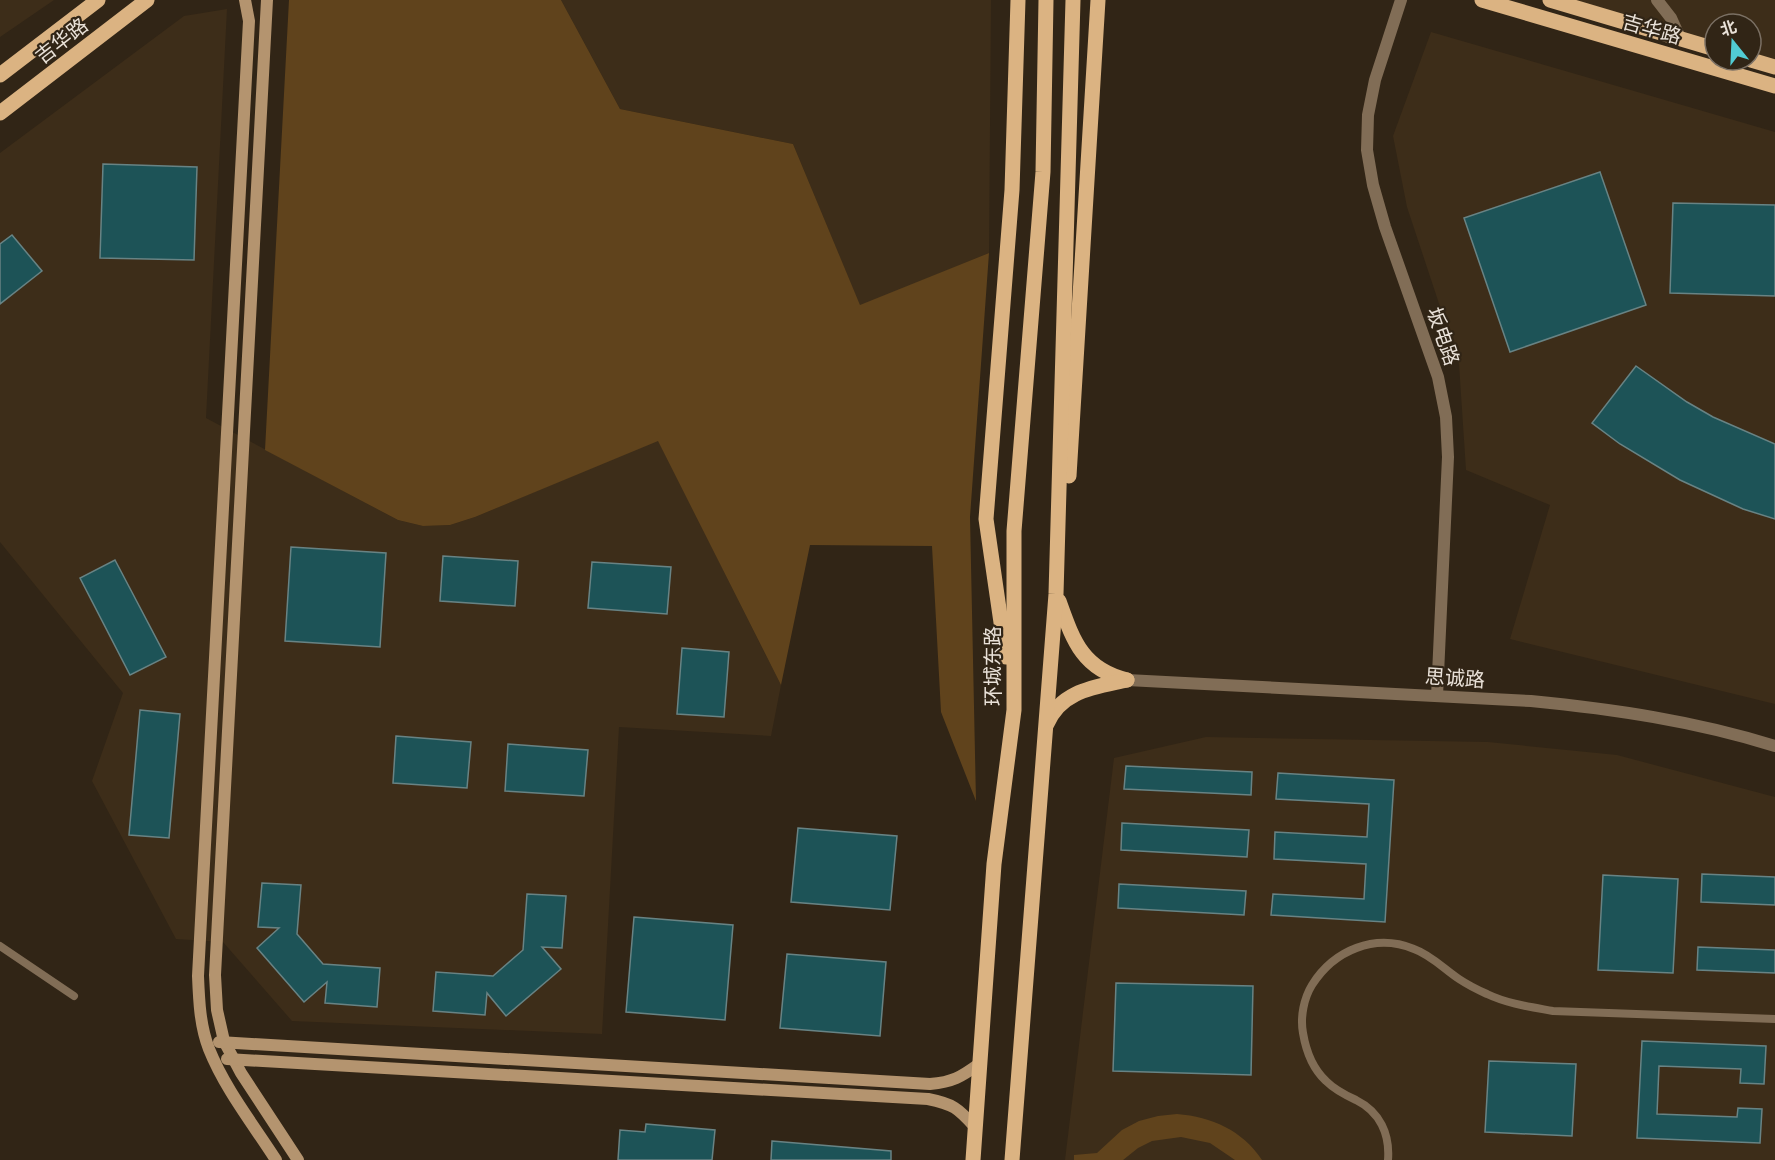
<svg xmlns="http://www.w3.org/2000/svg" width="1775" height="1160" viewBox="0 0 1775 1160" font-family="'Golos Text','Noto Sans SC',sans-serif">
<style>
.built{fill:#3d2d19}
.green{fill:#60431c}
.building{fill:#1d5357;stroke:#688384;stroke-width:1.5}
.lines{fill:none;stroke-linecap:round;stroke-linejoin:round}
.lane{stroke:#816d56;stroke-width:8}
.street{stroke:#816d56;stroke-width:12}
.secondary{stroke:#b4946f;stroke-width:12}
.primary{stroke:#dbb382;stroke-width:15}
.labels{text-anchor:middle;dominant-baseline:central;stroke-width:4.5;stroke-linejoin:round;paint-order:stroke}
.street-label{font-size:20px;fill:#e9e1d8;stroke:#312516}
</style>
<rect width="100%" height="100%" fill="#312516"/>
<g class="built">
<polygon points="0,0 54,0 0,37"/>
<polygon points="561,0 991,0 989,253 860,306 793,144 620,109"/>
<polygon points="1556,0 1775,0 1775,59 1751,53 1751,24 1715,24 1715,44"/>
<polygon points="227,9 206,418 398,520 423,526 450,525 475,517 658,440 781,685 771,736 619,727 602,1034 292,1021 223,942 176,939 92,781 123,693 0,542 0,153 184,16"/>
<polygon points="1431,32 1775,132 1775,704 1510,639 1550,505 1466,470 1459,364 1407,207 1393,136"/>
<polygon points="1206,737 1488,742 1617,755 1775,797 1775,1160 1065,1160 1114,758"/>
</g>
<g class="green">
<polygon points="289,0 561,0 620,109 793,144 860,305 989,253 970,517 976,801 941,712 932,546 810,545 781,685 658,441 475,517 450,525 423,526 398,520 265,450"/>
<path d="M 1177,1114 C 1212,1117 1242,1130 1262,1160 L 1235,1160 L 1210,1143 L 1181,1137 L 1152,1141 L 1138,1148 L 1123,1160 L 1074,1160 L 1074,1155 L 1097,1153 L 1122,1130 L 1139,1121 L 1158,1116 Z"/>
</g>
<g class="building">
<polygon points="103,164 197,167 194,260 100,258"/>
<polygon points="1600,172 1646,305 1510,352 1464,218"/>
<polygon points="1673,203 1775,205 1775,296 1670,293"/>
<polygon points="12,235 42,271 0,304 0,244"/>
<polygon points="1636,366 1687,402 1713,417 1775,444 1775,519 1743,509 1680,480 1620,444 1592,423"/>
<polygon points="291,547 386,553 380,647 285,641"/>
<polygon points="443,556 518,561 515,606 440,601"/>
<polygon points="115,560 166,657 130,675 80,578"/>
<polygon points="592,562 671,567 667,614 588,608"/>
<polygon points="682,648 729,652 724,717 677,714"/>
<polygon points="140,710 180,714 169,838 129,835"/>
<polygon points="396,736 471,742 467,788 393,783"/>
<polygon points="508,744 588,750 584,796 505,791"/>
<polygon points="1126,766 1252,772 1251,795 1124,789"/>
<polygon points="1278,773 1394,780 1385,922 1271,915 1273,894 1364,899 1366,864 1274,859 1275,832 1367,837 1369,804 1276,799"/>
<polygon points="1122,823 1249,830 1247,857 1121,850"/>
<polygon points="798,828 897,836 890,910 791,902"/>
<polygon points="1702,874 1775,877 1775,905 1701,902"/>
<polygon points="1603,875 1678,879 1673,973 1598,970"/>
<polygon points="262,883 301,885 297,934 323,964 380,968 377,1007 325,1003 327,982 304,1002 257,948 279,928 258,927"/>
<polygon points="1119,884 1246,891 1244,915 1118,908"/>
<polygon points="527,894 566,896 562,948 542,947 561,969 506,1016 487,993 485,1015 433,1011 436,972 493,976 523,950"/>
<polygon points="634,917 733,925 725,1020 626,1012"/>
<polygon points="1698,947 1775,950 1775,973 1697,970"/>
<polygon points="787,954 886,962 880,1036 780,1028"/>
<polygon points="1116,983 1253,986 1251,1075 1113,1071"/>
<polygon points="1642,1041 1766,1046 1764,1084 1740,1083 1741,1069 1659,1066 1657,1114 1737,1117 1738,1108 1762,1109 1760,1143 1637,1138"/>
<polygon points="1489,1061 1576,1064 1572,1136 1485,1132"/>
<polygon points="646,1124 715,1130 712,1160 618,1160 620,1130 645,1132"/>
<polygon points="772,1141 891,1151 891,1160 771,1160"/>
</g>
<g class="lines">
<g class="lane">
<polyline points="0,946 74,996"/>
<path d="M 1388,1160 C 1390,1134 1380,1112 1356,1100 C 1345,1095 1335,1090 1326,1081 C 1312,1068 1306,1051 1303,1033 C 1300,1017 1304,998 1312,985 C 1334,950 1375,933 1414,949 C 1431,955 1444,969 1459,979 C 1468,985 1478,990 1487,994 C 1508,1004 1531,1007 1553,1011 L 1775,1019"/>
</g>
<g class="street">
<polyline points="1401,0 1375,80 1368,115 1367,150 1373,185 1385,227 1438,377 1446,417 1448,457 1437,696"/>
<polyline points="1657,0 1671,18 1680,38"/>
<path d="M 1127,680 L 1531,701 C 1613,709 1695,721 1775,746"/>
</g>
<g class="secondary">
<path d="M 245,0 L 249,21 L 198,976 C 199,1001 200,1026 209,1049 C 225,1089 253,1124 276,1160"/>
<polyline points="267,0 215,975 217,1010 224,1041 241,1073 298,1160"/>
<path d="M 219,1042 L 930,1084 C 953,1082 961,1077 979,1064"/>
<path d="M 227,1059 L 928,1099 C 953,1104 958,1108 975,1127"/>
</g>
<g class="primary">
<polyline points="1482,0 1775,86"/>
<polyline points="1550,0 1715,49"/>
<polyline points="1751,60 1775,67"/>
<polyline points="0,75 98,0"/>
<polyline points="0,113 147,0"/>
<polyline points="1069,476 1098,0"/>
<path d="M 1059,601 C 1073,640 1082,669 1127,680"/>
<polyline points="1006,657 986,519 1012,190 1018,0"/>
<path d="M 1047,724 C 1061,690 1096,687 1127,680"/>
<polyline points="973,1160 994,864 1014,710 1014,531 1043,172 1046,0"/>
<polyline points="1012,1160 1056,594 1073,0"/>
</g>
</g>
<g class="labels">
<g class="street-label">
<text transform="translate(1652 28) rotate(16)">吉华路</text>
<text transform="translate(61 40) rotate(-38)">吉华路</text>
<text transform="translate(1444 336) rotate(71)">坂电路</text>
<text transform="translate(992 666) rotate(-90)">环城东路</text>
<text transform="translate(1455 677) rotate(4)">思诚路</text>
</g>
</g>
<g transform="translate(1733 42) rotate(342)"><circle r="28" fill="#312516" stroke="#7b7064" stroke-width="1.5"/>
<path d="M0-4.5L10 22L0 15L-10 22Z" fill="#51ccd4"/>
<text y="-9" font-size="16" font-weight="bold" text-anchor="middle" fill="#e9e1d8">北</text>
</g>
</svg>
